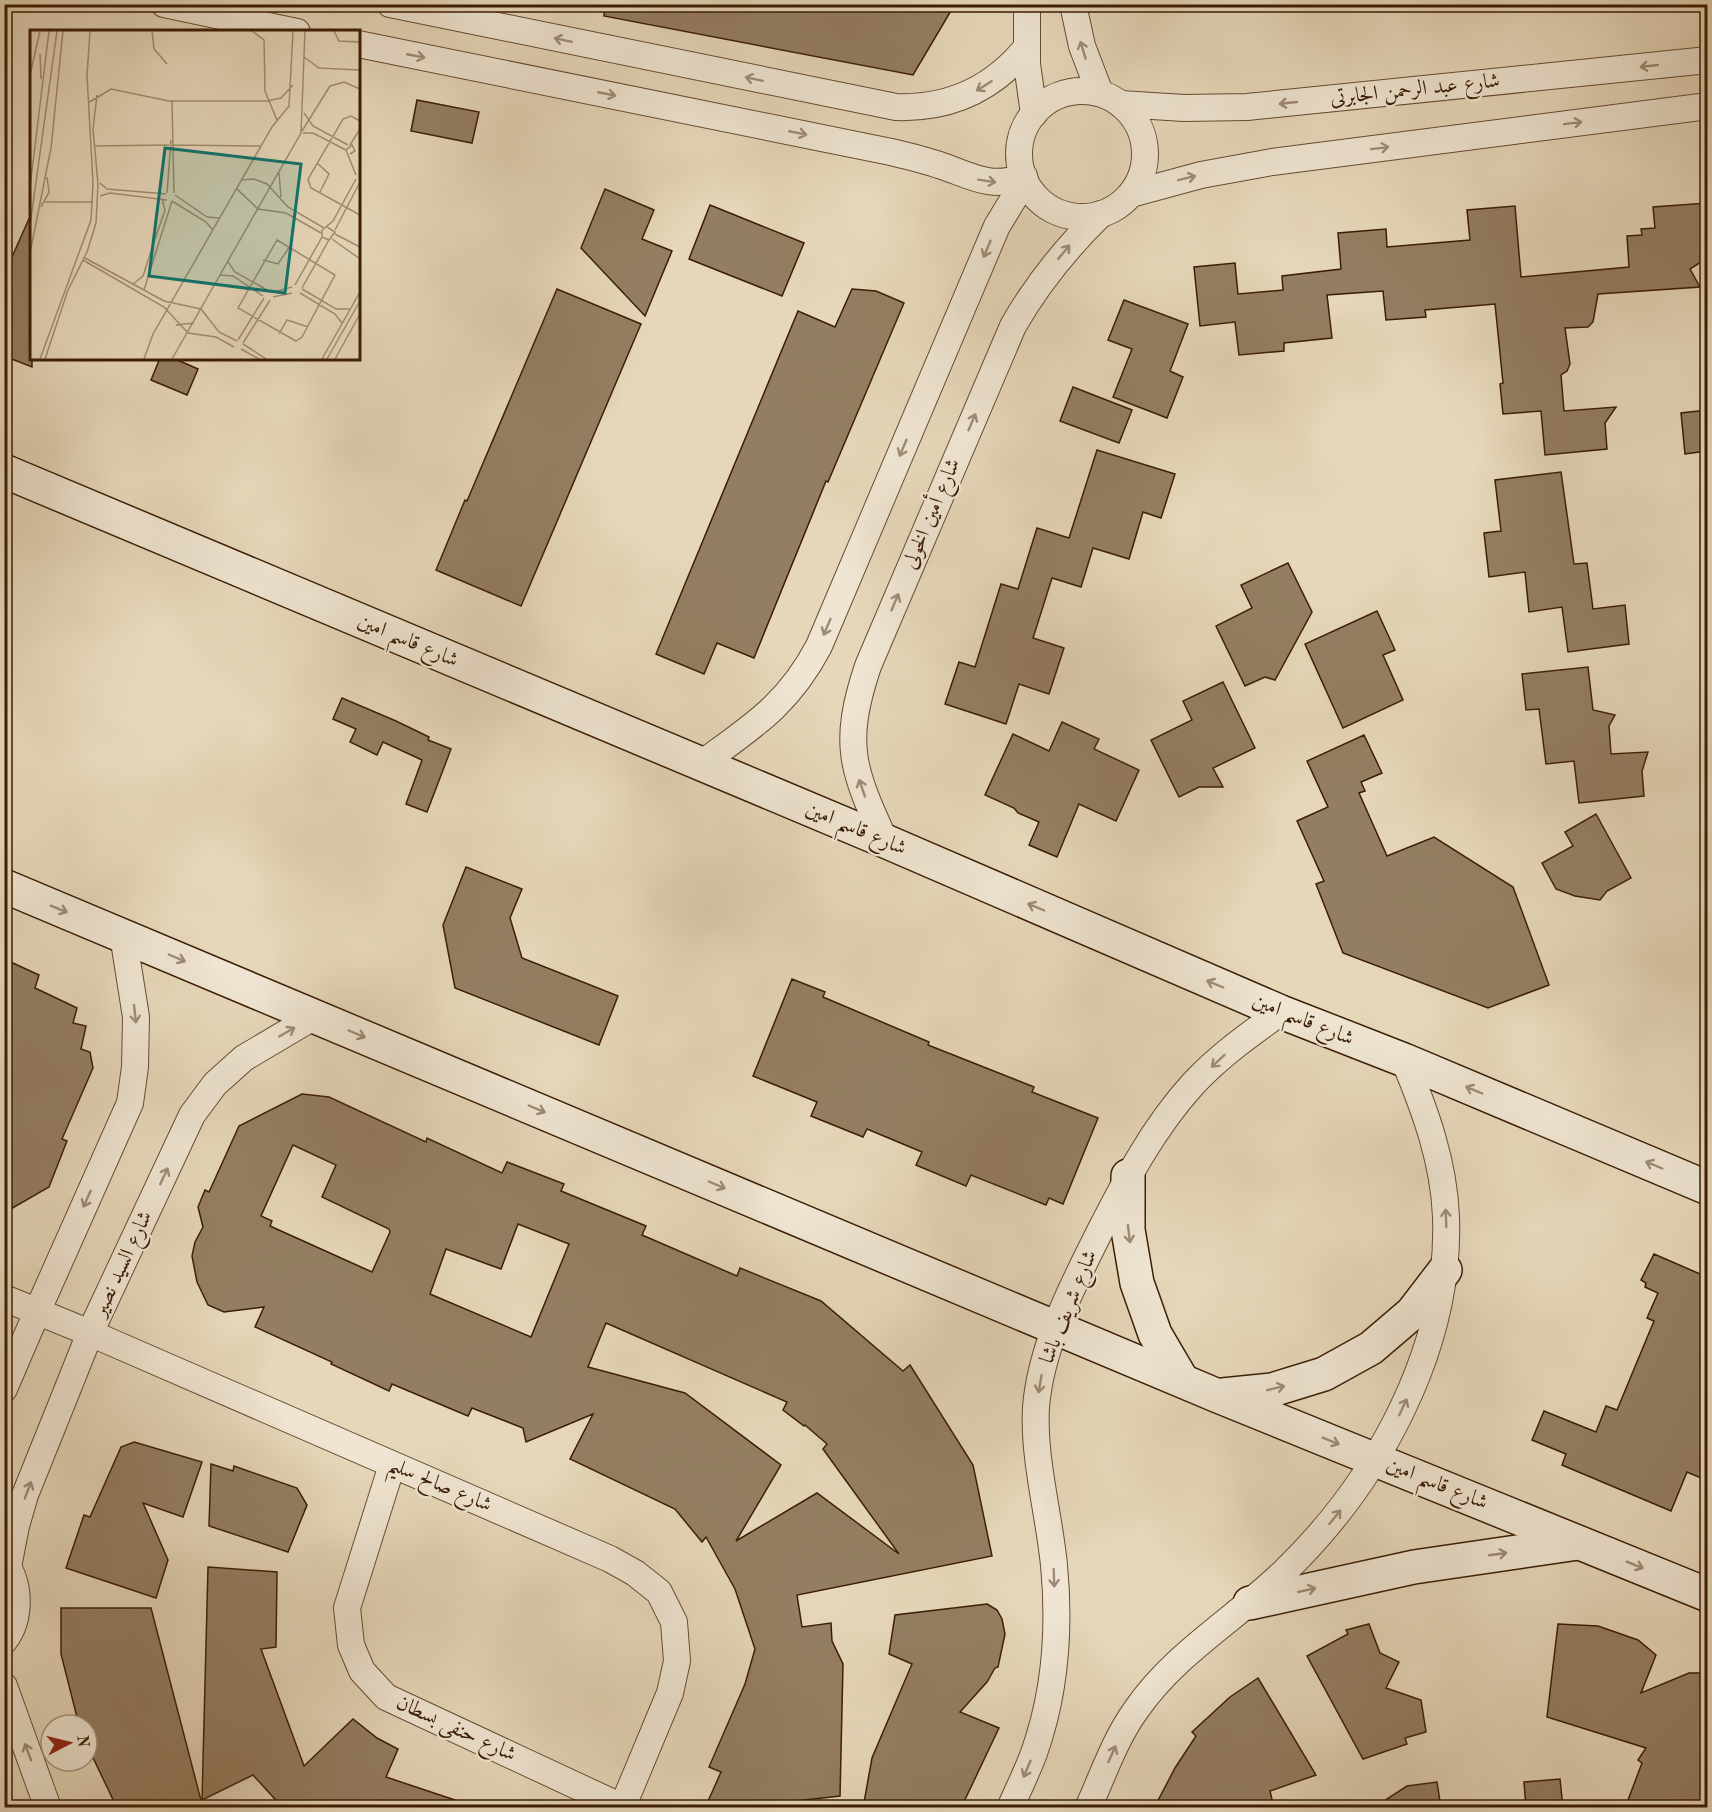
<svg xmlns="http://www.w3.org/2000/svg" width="1712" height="1812" viewBox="0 0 1712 1812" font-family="'Old Standard TT',Amiri,serif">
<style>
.building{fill:#947e63;stroke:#3b1d04;stroke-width:1.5;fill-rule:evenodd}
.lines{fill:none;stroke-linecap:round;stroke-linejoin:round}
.street-casing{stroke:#664c32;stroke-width:28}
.secondary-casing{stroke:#3b1d04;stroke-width:36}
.street{stroke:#efe5d2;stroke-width:26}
.secondary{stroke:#efe5d2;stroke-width:33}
.oneway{stroke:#9e8b75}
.labels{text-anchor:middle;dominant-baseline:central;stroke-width:4.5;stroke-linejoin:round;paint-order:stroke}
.street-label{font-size:21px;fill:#3b1d04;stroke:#efe5d2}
.inset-road{fill:none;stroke:#a28d71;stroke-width:1.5}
.view{fill:#0f766e;fill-opacity:0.15;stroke:#0f766e;stroke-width:3}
.inset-edge{fill:none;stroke:#3b1d04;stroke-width:3}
</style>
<rect width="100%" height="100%" fill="#e6d7ba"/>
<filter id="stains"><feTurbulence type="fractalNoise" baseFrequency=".00333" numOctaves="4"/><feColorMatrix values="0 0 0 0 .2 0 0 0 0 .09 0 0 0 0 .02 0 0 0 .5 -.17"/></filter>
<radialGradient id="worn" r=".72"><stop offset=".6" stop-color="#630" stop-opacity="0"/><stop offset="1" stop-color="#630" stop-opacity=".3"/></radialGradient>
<g class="building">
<polygon points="605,4 955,4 913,75 604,16"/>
<polygon points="417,100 479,112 472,143 411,131"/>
<polygon points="605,189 654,210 642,239 672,251 645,316 581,248"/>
<polygon points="1707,203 1707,258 1690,269 1700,287 1598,294 1593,322 1588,327 1565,328 1570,364 1567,371 1561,375 1564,411 1616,407 1605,423 1607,449 1545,455 1541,411 1503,414 1500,384 1503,383 1495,304 1425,310 1426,317 1386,320 1383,291 1327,295 1332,338 1284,343 1284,351 1239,355 1235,322 1200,326 1194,267 1235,263 1238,294 1283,290 1282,276 1341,269 1338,233 1386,229 1387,247 1470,240 1467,210 1515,206 1521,277 1629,267 1627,236 1642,235 1641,229 1655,228 1653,207"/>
<polygon points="710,205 804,243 782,296 689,259"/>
<polygon points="32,212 32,367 4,356 4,275"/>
<polygon points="557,289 641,324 521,606 436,570 465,500 467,501"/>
<polygon points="852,289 876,291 904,303 828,482 826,481 754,658 717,643 704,674 656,654 798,311 835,327"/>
<polygon points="1124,300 1188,324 1170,371 1183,377 1167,418 1113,397 1132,349 1108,340"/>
<polygon points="160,358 173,358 198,369 187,395 151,380"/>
<polygon points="1073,387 1132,410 1119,443 1060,421"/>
<polygon points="1707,410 1707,451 1685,454 1681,413"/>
<polygon points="1097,450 1175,474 1161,518 1143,512 1129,559 1093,548 1081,587 1052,578 1033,638 1064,648 1049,694 1019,684 1006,724 945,704 959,662 975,667 1001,584 1018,589 1037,528 1069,538"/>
<polygon points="1561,472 1574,564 1587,563 1593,609 1625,605 1629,644 1568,652 1562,607 1529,612 1525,572 1489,577 1484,533 1501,531 1495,480"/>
<polygon points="1288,563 1312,612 1275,680 1265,677 1245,686 1216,626 1252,608 1241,585"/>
<polygon points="1377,611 1395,650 1383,655 1403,700 1343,728 1305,644"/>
<polygon points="1588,667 1593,710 1615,715 1609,726 1611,754 1648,752 1642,771 1644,796 1579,803 1574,761 1546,764 1539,709 1526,710 1522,674"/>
<polygon points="1223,682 1255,748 1213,768 1223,787 1199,787 1179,797 1151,740 1192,720 1183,701"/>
<polygon points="342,698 396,721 429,737 428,740 451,749 427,812 406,804 422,760 383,742 377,755 350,742 356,729 333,719"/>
<polygon points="1062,722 1099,739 1094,749 1139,770 1116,821 1079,804 1057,857 1029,845 1039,822 1018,813 1014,808 985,795 1013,734 1049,751"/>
<polygon points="1364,735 1382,773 1361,782 1365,791 1359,793 1387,856 1434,837 1513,887 1549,985 1488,1008 1343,953 1316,884 1324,881 1297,821 1328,807 1307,761"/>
<polygon points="1596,814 1631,878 1607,891 1600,900 1575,896 1556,889 1542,863 1573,846 1565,832"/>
<polygon points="466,867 522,889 510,918 522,958 618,996 599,1045 455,988 443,925"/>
<polygon points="4,959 39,975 35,988 77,1008 73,1023 86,1026 81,1049 90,1052 93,1068 62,1139 67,1141 49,1187 4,1213"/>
<polygon points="792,979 825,992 823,997 929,1042 928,1045 1034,1087 1032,1092 1098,1118 1063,1204 1049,1198 1046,1205 971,1175 966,1186 916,1165 922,1152 867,1129 863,1137 811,1116 817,1102 753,1076"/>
<path d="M 302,1094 L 329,1097 L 426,1142 L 427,1138 L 502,1173 L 507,1162 L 564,1184 L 561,1191 L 646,1226 L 642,1235 L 737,1276 L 740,1268 L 821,1301 L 903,1371 L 910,1365 L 973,1465 L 992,1556 L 797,1595 L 802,1627 L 831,1623 L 832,1641 L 843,1664 L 840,1796 L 733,1808 L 705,1808 L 721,1772 L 709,1767 L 745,1684 L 755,1649 L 735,1589 L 706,1537 L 702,1542 L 675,1509 L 570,1459 L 593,1414 L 526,1442 L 523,1428 L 472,1408 L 468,1416 L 392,1384 L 389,1391 L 331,1364 L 332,1362 L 255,1327 L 264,1307 L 224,1312 L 208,1305 L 197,1282 L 192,1256 L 195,1242 L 203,1227 L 198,1207 L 205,1190 L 209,1192 L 239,1126 ZM 293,1145 L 336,1165 L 322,1197 L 389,1229 L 390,1232 L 372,1272 L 270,1226 L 272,1221 L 261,1216 ZM 518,1224 L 569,1244 L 531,1337 L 430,1294 L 446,1249 L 501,1269 ZM 606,1323 L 787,1402 L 783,1410 L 804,1426 L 805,1425 L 827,1444 L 823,1449 L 899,1554 L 817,1493 L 736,1541 L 781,1465 L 685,1393 L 588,1367 Z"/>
<polygon points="1654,1254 1707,1277 1707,1462 1701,1478 1687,1472 1671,1511 1562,1465 1566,1454 1532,1440 1544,1411 1596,1432 1606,1406 1617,1410 1654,1321 1647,1318 1658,1293 1645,1287 1646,1283 1641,1280"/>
<polygon points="134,1442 202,1462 183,1517 143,1503 168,1560 156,1598 66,1568 84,1515 90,1517 121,1447"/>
<polygon points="211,1464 233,1471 234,1466 297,1488 307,1505 288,1552 209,1526"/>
<polygon points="208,1567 277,1572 276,1647 261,1649 304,1766 353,1719 377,1738 398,1749 386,1777 464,1803 463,1808 283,1808 253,1775 202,1800"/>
<polygon points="987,1604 997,1610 1002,1619 1005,1634 998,1667 995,1668 987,1682 960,1712 999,1728 961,1808 863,1808 872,1758 912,1664 889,1654 895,1615"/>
<polygon points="61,1608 151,1608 203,1808 117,1808 87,1745 87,1725 79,1725 61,1654"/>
<polygon points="1369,1624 1380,1653 1399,1662 1386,1688 1421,1700 1426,1732 1405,1738 1407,1744 1363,1759 1307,1656 1348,1634 1346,1630"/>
<polygon points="1558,1624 1598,1626 1638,1640 1656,1655 1641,1693 1689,1673 1707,1673 1707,1808 1625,1808 1642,1763 1638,1760 1646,1748 1547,1717"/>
<polygon points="1258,1678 1316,1775 1270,1791 1274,1808 1154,1808 1175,1768 1196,1736 1192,1732 1230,1697"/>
<polygon points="1560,1779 1563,1808 1526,1808 1524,1782"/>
<polygon points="1437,1782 1441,1808 1373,1808 1407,1786"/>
</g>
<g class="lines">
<g class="street-casing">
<g id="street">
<polyline points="164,4 297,32"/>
<path d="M 390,4 L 896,107 C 950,109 994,88 1027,47"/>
<polyline points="1027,4 1027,64 1034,114"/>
<polyline points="1073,4 1082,46 1100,93"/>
<path d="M 358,44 L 891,152 C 908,156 925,160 942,166 C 972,176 992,190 1024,176"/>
<circle cx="1082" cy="154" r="63"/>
<polyline points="1121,104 1184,108 1247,107 1708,60"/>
<polyline points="1131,194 1201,175 1272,162 1708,106"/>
<path d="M 701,764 C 753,726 788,705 819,646 L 997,226 L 1025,180"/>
<path d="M 885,841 C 852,769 842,744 868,666 L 1013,326 C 1037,284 1066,248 1101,214"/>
<polyline points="4,1298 90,1333 610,1559 635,1573 659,1592 674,1622 677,1661 670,1693 622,1808"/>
<polyline points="4,1389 37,1312 130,1103 135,1067 136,1017 123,935"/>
<polyline points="392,1465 347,1608 351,1645 362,1671 386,1697 622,1807"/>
<path d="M 4,1562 C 21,1583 21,1620 4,1641"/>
<polyline points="8,1567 16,1526 25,1495 62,1403 90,1333 192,1115 215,1084 244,1058 315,1016"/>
<polyline points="4,1686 48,1808"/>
<path d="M 1010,1808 C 1018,1790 1027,1772 1034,1753 C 1055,1694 1060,1628 1054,1565 C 1049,1514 1033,1458 1036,1407 C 1041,1346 1072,1287 1099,1233 C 1126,1180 1153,1128 1193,1084 C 1219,1056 1250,1034 1281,1012"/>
<path d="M 1088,1808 C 1103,1775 1115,1739 1136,1710 C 1175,1653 1237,1618 1285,1571 C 1377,1482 1451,1348 1446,1217 C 1444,1162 1425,1110 1404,1060"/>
</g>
</g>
<g class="secondary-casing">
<g id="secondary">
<polyline points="4,471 885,841 1281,1012 1404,1060 1708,1188"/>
<polyline points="4,886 1218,1396 1708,1595"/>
<polyline points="1128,1176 1128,1230 1137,1283 1155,1334 1182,1380"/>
<polyline points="1223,1395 1272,1390 1324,1374 1371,1348 1412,1313 1445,1270"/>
<polyline points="1250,1603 1414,1567 1578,1543"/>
</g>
</g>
<use href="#street" class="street"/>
<use href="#secondary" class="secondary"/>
</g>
<defs><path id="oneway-shaft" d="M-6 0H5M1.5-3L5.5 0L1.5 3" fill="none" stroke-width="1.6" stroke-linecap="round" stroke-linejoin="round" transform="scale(1.5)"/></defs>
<g class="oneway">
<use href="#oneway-shaft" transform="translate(563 40) rotate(-168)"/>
<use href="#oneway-shaft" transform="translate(1083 50) rotate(-107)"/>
<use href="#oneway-shaft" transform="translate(416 56) rotate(11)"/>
<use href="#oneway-shaft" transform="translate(1649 66) rotate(174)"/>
<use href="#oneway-shaft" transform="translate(754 79) rotate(-168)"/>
<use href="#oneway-shaft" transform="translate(984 86) rotate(148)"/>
<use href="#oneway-shaft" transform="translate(607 94) rotate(11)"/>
<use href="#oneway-shaft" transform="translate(1288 103) rotate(174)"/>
<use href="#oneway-shaft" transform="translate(1573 123) rotate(-7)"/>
<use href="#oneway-shaft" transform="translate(798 133) rotate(11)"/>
<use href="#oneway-shaft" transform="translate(1380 148) rotate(-7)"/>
<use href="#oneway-shaft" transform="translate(1187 178) rotate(-14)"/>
<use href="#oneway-shaft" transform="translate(987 181) rotate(9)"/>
<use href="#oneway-shaft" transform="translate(987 249) rotate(113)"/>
<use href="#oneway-shaft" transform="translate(1064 252) rotate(-50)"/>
<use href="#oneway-shaft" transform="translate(972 422) rotate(-67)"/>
<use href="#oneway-shaft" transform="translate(903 448) rotate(113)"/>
<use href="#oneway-shaft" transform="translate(895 602) rotate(-67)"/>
<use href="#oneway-shaft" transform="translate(827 627) rotate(113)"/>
<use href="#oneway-shaft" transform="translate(862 788) rotate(-109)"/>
<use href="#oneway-shaft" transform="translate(1036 907) rotate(-157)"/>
<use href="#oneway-shaft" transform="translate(59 909) rotate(22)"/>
<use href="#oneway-shaft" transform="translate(177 958) rotate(23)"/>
<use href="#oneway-shaft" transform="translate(1215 984) rotate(-157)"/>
<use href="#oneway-shaft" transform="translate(135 1014) rotate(84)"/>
<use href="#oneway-shaft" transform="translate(287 1032) rotate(-30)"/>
<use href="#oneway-shaft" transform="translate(357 1034) rotate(23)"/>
<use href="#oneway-shaft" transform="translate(1218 1061) rotate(137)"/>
<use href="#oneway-shaft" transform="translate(1474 1090) rotate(-157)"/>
<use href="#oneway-shaft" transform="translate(537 1109) rotate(23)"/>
<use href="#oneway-shaft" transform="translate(1654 1165) rotate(-157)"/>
<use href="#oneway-shaft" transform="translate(164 1176) rotate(-65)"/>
<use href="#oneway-shaft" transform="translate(717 1185) rotate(23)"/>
<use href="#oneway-shaft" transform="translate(87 1199) rotate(114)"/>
<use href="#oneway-shaft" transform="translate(1446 1218) rotate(-92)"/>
<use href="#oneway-shaft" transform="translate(1129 1234) rotate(83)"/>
<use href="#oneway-shaft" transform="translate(1040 1384) rotate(100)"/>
<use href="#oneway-shaft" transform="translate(1276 1388) rotate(-14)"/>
<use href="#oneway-shaft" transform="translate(1403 1407) rotate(-65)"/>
<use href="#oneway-shaft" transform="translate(1331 1441) rotate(22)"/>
<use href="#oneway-shaft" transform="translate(28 1490) rotate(-69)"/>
<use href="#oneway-shaft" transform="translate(1335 1517) rotate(-51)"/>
<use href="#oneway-shaft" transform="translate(1498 1554) rotate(-8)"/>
<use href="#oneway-shaft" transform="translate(1635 1565) rotate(22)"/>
<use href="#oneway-shaft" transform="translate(1054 1578) rotate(88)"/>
<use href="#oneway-shaft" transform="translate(1307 1590) rotate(-13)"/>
<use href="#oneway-shaft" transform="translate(28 1752) rotate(-110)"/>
<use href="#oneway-shaft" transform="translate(1112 1754) rotate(-66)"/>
<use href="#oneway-shaft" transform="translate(1027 1769) rotate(113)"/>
</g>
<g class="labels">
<g class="street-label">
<text transform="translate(1415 90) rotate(-6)">شارع عبد الرحمن الجابرتى</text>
<text transform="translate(932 514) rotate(-67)">شارع أمين الخولى</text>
<text transform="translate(408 641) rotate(23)">شارع قاسم امين</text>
<text transform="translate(856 829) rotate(23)">شارع قاسم امين</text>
<text transform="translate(1303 1020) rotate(22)">شارع قاسم امين</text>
<text transform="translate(123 1264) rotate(-65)">شارع السيد نصير</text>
<text transform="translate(1069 1307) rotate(-68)">شارع شريف باشا</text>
<text transform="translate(1437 1484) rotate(22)">شارع قاسم امين</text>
<text transform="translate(440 1485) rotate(23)">شارع صالح سليم</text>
<text transform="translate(456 1729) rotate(25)">شارع حنفى بسطان</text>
</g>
</g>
<g transform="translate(30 30)">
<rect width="330" height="330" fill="#e6d7ba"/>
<path class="inset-road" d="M 122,1 L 124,19 L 137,34M 222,1 L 234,10 L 235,61 L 247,90M 304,1 L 309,11 L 330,12M 10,24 L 11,49M 274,27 L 289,38 L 330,40M 0,45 L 10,1M 142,71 L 144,163M 58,73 L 81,59 L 139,71 L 237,71 L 251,68 L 263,55M 274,83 L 283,96 L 318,115M 330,91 L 321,86 L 313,89 L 278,149 L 281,158 L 330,185M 272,101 L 300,56 L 314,52 L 330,59M 273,103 L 283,103 L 316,120M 143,115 L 231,116M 320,115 L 330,99M 64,116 L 139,115M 320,124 L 325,121 L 322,115 L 316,120 L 326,145M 287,133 L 299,144 L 290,162M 249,143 L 251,167M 212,150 L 224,149 L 237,154 L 258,177 L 294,198M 70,153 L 77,159 L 136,164M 0,157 L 19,1M 207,159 L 228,179 L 256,183 L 291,203M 137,163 L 141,110M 145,165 L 177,187 L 189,188M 70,166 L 80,163 L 137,170M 142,171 L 176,192 L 183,200M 15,172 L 63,172M 11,177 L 19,162 L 17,147M 0,195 L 27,1M 297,197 L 305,202 L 299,210 L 292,207 L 292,200 L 303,191 L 326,149M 305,200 L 330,152M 305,204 L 330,217M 302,209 L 330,229M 247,210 L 305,245 L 272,307 L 266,311 L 208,278 ZM 0,223 L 21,118 L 33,1M 55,228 L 134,271 L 171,279 L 189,302 L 207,311M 53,230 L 134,277 L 158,303 L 186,307 L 204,317M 233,230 L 248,234 L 260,216M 198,232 L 205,242 L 237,260M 190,245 L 203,246 L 233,266M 103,254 L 113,246 L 123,215 L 135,180 L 132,169M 265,255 L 292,207M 272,258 L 299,210M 272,259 L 306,279 L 320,279M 114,260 L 142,171M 244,262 L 262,257M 270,263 L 305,284 L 312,293M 243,267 L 262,263M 146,295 L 164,293M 249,304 L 257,290 L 278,297M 208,310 L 234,268M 213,313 L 240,270M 213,314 L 236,329M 211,319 L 229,329M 10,329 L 61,190 L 63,153 L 57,45 L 60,1M 15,329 L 38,260 L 57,222 L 66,193 L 68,154 L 63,99 L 67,65M 114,329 L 123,304 L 242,97 L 259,76 L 263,1M 142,329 L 271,103 L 275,1M 292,329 L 330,262M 297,329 L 330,271M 305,329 L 330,284"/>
<path class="view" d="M 135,118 L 271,134 L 255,263 L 119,246 Z"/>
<rect width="330" height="330" class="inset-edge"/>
</g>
<rect width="1712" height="1812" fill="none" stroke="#e6d7ba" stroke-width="24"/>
<rect x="6" y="6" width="1700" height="1800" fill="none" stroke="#3b1d04" stroke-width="3"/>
<rect x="12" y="12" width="1688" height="1788" fill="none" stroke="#3b1d04" stroke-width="1.5"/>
<g transform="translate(69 1743) rotate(83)"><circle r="28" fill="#efe5d2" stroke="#a79580" stroke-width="1.5"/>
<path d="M0-4.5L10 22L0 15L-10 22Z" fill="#8f2418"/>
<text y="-9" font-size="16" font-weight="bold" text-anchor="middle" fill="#3b1d04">N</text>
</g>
<rect width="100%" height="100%" filter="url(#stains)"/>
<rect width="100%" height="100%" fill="url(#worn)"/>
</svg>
